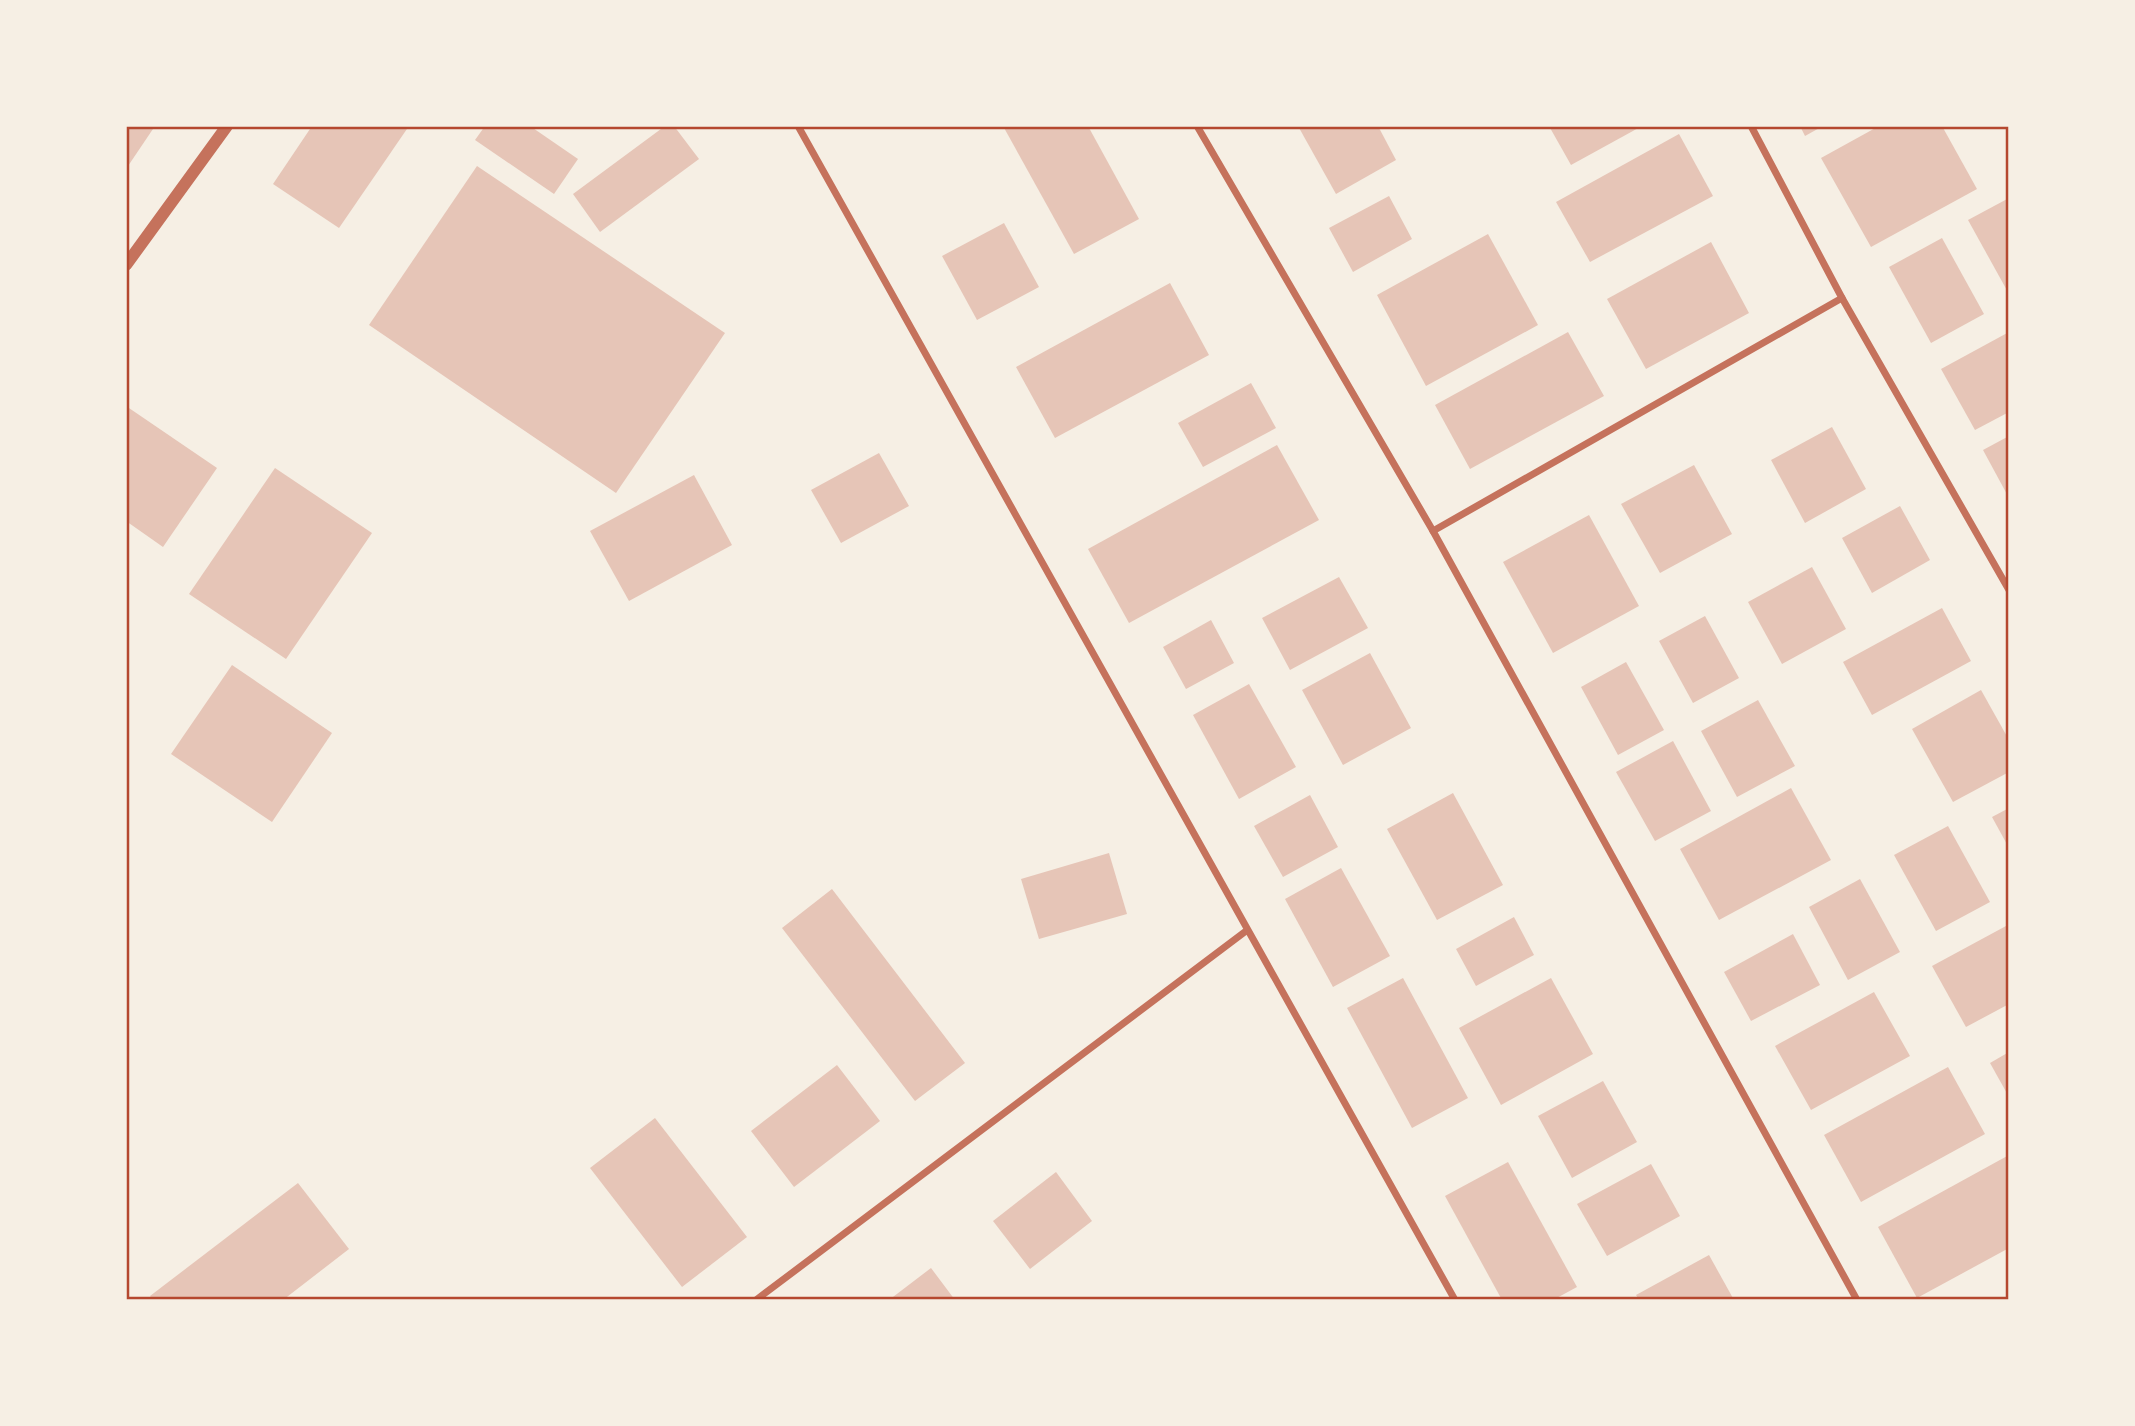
<svg xmlns="http://www.w3.org/2000/svg" width="2135" height="1426" viewBox="0 0 2135 1426" font-family="'DejaVu Sans',sans-serif">
<style>
.building{fill:#e6c5b7}
.lines{fill:none;stroke-linecap:round;stroke-linejoin:round}
.minor{stroke:#c5725c;stroke-width:7}
.tertiary{stroke:#c5725c;stroke-width:12}
.neatline{fill:none;stroke:#b5482f;stroke-width:2.5}
</style>
<rect width="100%" height="100%" fill="#f6efe4"/>
<g class="building">
<polygon points="126,126 155,126 126,169"/>
<polygon points="312,126 409,126 339,228 273,184"/>
<polygon points="485,126 530,126 578,159 554,194 475,140"/>
<polygon points="665,126 674,126 699,159 600,232 573,194"/>
<polygon points="1003,126 1088,126 1139,219 1074,254"/>
<polygon points="1298,126 1378,126 1396,160 1336,194"/>
<polygon points="1549,126 1642,126 1571,165"/>
<polygon points="1800,126 1823,126 1805,136"/>
<polygon points="1879,126 1942,126 1977,189 1871,247 1821,158"/>
<polygon points="1679,134 1713,196 1590,262 1556,202"/>
<polygon points="477,166 725,333 616,493 369,325"/>
<polygon points="1389,196 1412,239 1353,272 1329,228"/>
<polygon points="2009,198 2009,294 1968,220"/>
<polygon points="1004,223 1039,287 977,320 942,256"/>
<polygon points="1488,234 1538,325 1426,386 1377,295"/>
<polygon points="1942,238 1984,314 1931,343 1889,267"/>
<polygon points="1711,242 1749,313 1646,369 1607,299"/>
<polygon points="1170,283 1209,355 1055,438 1016,367"/>
<polygon points="1568,332 1604,396 1470,469 1435,405"/>
<polygon points="2009,332 2009,412 1975,430 1941,369"/>
<polygon points="1251,383 1276,428 1203,467 1178,423"/>
<polygon points="126,406 217,468 163,547 126,521"/>
<polygon points="1832,427 1866,489 1805,523 1771,460"/>
<polygon points="2009,436 2009,498 1983,450"/>
<polygon points="1277,445 1319,520 1129,623 1088,549"/>
<polygon points="879,453 909,506 841,543 811,490"/>
<polygon points="1694,465 1732,534 1660,573 1621,504"/>
<polygon points="275,468 372,533 286,659 189,594"/>
<polygon points="694,475 732,545 629,601 590,531"/>
<polygon points="1900,506 1930,560 1872,593 1842,538"/>
<polygon points="1589,515 1639,606 1553,653 1503,562"/>
<polygon points="1812,567 1846,629 1782,664 1748,602"/>
<polygon points="1339,577 1368,628 1290,670 1262,618"/>
<polygon points="1942,608 1971,661 1872,715 1843,662"/>
<polygon points="1705,616 1739,678 1693,703 1659,641"/>
<polygon points="1211,620 1234,663 1186,689 1163,647"/>
<polygon points="1370,653 1411,728 1343,765 1302,690"/>
<polygon points="1626,662 1664,730 1618,755 1581,687"/>
<polygon points="232,665 332,733 272,822 171,754"/>
<polygon points="1249,684 1296,767 1239,799 1193,715"/>
<polygon points="1981,690 2009,740 2009,772 1953,802 1912,729"/>
<polygon points="1758,700 1795,766 1737,797 1701,731"/>
<polygon points="1673,741 1711,811 1655,841 1616,772"/>
<polygon points="1791,788 1831,860 1719,920 1680,849"/>
<polygon points="1453,793 1503,885 1437,920 1387,829"/>
<polygon points="1310,795 1338,847 1283,877 1254,826"/>
<polygon points="2009,808 2009,848 1992,817"/>
<polygon points="1948,826 1990,902 1936,931 1894,855"/>
<polygon points="1109,853 1127,914 1039,939 1021,879"/>
<polygon points="1341,868 1390,956 1333,987 1285,899"/>
<polygon points="1860,879 1900,952 1848,980 1809,907"/>
<polygon points="832,889 965,1063 915,1101 782,928"/>
<polygon points="1514,917 1534,955 1476,986 1456,949"/>
<polygon points="2006,926 2009,931 2009,1004 1966,1027 1932,966"/>
<polygon points="1793,934 1820,985 1751,1021 1724,972"/>
<polygon points="1403,978 1468,1098 1412,1128 1347,1008"/>
<polygon points="1551,978 1593,1054 1501,1105 1459,1028"/>
<polygon points="1874,992 1910,1056 1811,1110 1775,1046"/>
<polygon points="2009,1052 2009,1097 1990,1063"/>
<polygon points="837,1065 880,1121 794,1187 751,1131"/>
<polygon points="1948,1067 1985,1134 1861,1202 1824,1135"/>
<polygon points="1603,1081 1637,1142 1572,1178 1538,1116"/>
<polygon points="655,1118 747,1237 682,1287 590,1168"/>
<polygon points="2009,1155 2009,1248 1917,1298 1878,1227"/>
<polygon points="1508,1162 1577,1287 1553,1300 1502,1300 1445,1196"/>
<polygon points="1651,1164 1680,1216 1607,1256 1577,1204"/>
<polygon points="1056,1172 1092,1221 1030,1269 993,1221"/>
<polygon points="298,1183 349,1249 283,1300 153,1300 150,1296"/>
<polygon points="1709,1255 1734,1300 1639,1300 1636,1295"/>
<polygon points="931,1268 955,1300 889,1300"/>
</g>
<g class="lines">
<g class="minor">
<polyline points="798,126 1455,1300"/>
<polyline points="1197,126 1433,531 1857,1300"/>
<polyline points="1751,126 1842,298 2009,590"/>
<polyline points="1433,531 1842,298"/>
<polyline points="756,1300 1246,931"/>
</g>
<polyline class="tertiary" points="126,265 227,126"/>
</g>
<rect width="2135" height="1426" fill="none" stroke="#f6efe4" stroke-width="256"/>
<rect x="128" y="128" width="1879" height="1170" class="neatline"/>
</svg>
